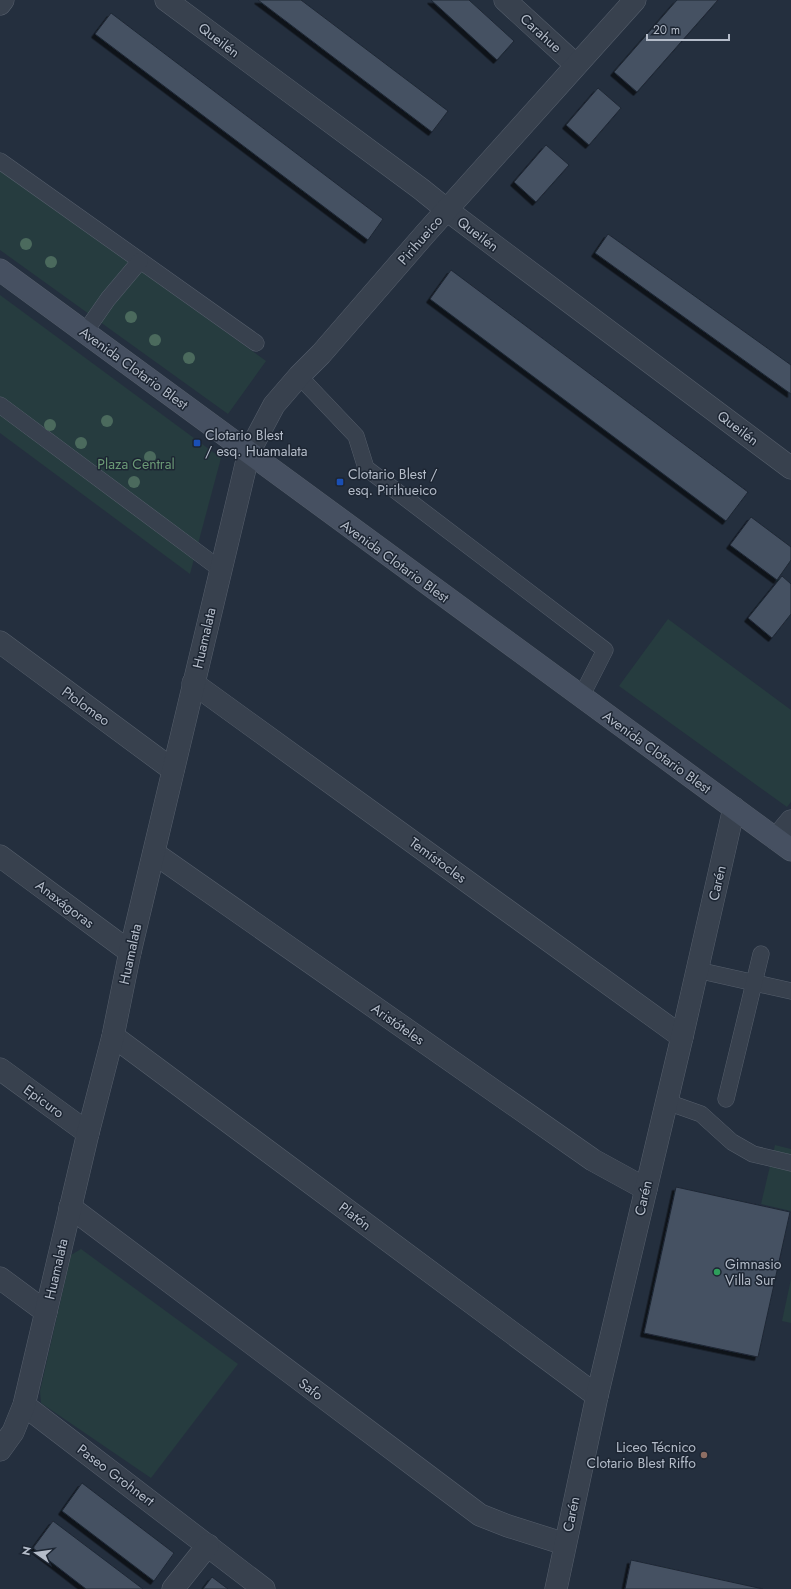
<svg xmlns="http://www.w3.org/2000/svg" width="791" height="1589" viewBox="0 0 791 1589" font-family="Jost,sans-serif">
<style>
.green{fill:#263c3f}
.building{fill:#455162;stroke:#1f2835;filter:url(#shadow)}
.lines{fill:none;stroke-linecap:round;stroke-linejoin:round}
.lane-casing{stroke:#565f6c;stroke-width:17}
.street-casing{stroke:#565f6c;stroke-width:23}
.secondary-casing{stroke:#565f6c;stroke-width:23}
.lane{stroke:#38414e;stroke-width:16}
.street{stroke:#38414e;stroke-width:22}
.secondary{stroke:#465061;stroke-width:22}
.tree{fill:#4b6a5d}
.transit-dot{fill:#1a4fb4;stroke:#1d2633;stroke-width:1.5}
.leisure-dot{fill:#2e9e5b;stroke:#1d2633;stroke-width:1.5}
.education-dot{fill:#8d6e63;stroke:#1d2633;stroke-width:1.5}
.labels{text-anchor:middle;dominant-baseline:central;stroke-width:3;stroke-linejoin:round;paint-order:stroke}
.street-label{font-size:14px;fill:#b4bcc9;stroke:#1d2633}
.poi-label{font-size:14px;fill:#b4bcc9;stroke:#1d2633;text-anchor:start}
.park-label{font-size:14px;fill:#6b9a76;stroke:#1d2633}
</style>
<defs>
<filter id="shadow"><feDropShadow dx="-3.5" dy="3.5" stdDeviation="0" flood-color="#0009"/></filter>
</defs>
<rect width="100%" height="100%" fill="#242f3e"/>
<g class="green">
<polygon points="0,169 266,361 228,414 0,250"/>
<polygon points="0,295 221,458 190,574 0,433"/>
<polygon points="668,619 791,710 791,802 787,807 619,686"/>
<polygon points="775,1145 791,1149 791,1211 761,1204"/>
<polygon points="81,1249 238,1364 151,1478 41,1403 40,1391 71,1255"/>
<polygon points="791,1279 791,1323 782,1321"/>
</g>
<g class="building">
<polygon points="258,0 301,0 448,111 432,132"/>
<polygon points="431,0 469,0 514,41 497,60"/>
<polygon points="677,0 718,0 637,92 614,72"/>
<polygon points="111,13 383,219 368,240 95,34"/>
<polygon points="598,88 621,108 589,145 566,125"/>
<polygon points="546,145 569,165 536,202 514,182"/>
<polygon points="608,234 791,365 791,394 595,253"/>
<polygon points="451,270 748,492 726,521 430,299"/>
<polygon points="751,517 791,547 791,560 777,580 730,545"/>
<polygon points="782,576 791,584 791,614 772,638 748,618"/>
<polygon points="676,1187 790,1212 758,1357 644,1333"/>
<polygon points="82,1483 174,1553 154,1581 62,1511"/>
<polygon points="53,1521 143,1589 86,1589 33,1548"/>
<polygon points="631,1560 763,1589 625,1589"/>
<polygon points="212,1577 228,1589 203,1589"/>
</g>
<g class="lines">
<g class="lane-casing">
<g id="lane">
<polyline points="0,161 256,343"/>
<polyline points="85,332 108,299 140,261"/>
<polyline points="299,376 356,436 366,468 605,650 581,697"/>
<polyline points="0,405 220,569"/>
<polyline points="697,970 791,991"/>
<polyline points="726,1099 761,954"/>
<polyline points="667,1102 701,1114 732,1142 753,1154 791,1163"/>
</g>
</g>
<g class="street-casing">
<g id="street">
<polyline points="166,0 421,189 447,210 791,468"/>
<polyline points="505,0 576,65"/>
<polyline points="0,4 3,0"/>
<polyline points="0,642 173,770"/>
<polyline points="193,683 682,1037"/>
<polyline points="776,839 791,821"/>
<polyline points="154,853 593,1160 646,1189"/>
<polyline points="0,856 130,952"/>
<polyline points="113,1036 597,1396"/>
<polyline points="0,1069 88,1133"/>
<polyline points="70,1207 480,1515 508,1526 565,1544"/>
<polyline points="0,1278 46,1312"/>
<polyline points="24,1405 264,1589"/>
<polyline points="0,1450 13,1432 24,1405 88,1133 113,1036 130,952 249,452 274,405 299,376 321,354 425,234 635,0"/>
<polyline points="173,1589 208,1545"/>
<polyline points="556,1589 597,1396 682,1037 734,808"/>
</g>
</g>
<g class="secondary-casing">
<polyline id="secondary" points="0,270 791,850"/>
</g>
<use href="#lane" class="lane"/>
<use href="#street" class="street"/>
<use href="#secondary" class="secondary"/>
</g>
<g class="tree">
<circle cx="26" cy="244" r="6"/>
<circle cx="51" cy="262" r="6"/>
<circle cx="131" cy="317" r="6"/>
<circle cx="155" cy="340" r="6"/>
<circle cx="189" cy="358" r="6"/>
<circle cx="107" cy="421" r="6"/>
<circle cx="50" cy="425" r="6"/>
<circle cx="81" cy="443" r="6"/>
<circle cx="150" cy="457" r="6"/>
<circle cx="134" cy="482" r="6"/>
</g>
<g class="transit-dot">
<rect x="193" y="439" width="8" height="8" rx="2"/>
<rect x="336" y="478" width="8" height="8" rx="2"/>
</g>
<circle class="leisure-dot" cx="717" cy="1272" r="4"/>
<circle class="education-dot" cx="704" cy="1455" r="4"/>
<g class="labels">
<g class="street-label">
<text transform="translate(541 33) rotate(42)">Carahue</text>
<text transform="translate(219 40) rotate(37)">Queilén</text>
<text transform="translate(478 234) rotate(37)">Queilén</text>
<text transform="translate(420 240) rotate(-49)">Pirihueico</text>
<text transform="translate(134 368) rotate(36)">Avenida Clotario Blest</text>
<text transform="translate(738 428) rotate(37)">Queilén</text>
<text transform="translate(395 561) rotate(36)">Avenida Clotario Blest</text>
<text transform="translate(204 638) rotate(-77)">Huamalata</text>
<text transform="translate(86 706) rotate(36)">Ptolomeo</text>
<text transform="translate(657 752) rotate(36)">Avenida Clotario Blest</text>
<text transform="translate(438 860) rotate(36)">Temístocles</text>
<text transform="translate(717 883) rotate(-77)">Carén</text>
<text transform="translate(65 904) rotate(37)">Anaxágoras</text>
<text transform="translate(130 954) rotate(-78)">Huamalata</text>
<text transform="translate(398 1024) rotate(35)">Aristóteles</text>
<text transform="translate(44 1101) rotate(36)">Epicuro</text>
<text transform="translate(643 1198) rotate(-77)">Carén</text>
<text transform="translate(355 1216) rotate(37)">Platón</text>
<text transform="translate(56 1269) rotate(-77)">Huamalata</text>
<text transform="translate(311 1389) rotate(37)">Safo</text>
<text transform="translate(116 1475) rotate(37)">Paseo Grohnert</text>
<text transform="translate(571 1514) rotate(-78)">Carén</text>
</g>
<g class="poi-label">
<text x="205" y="435">Clotario Blest<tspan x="205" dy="16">/ esq. Huamalata</tspan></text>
<text x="348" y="474">Clotario Blest /<tspan x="348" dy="16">esq. Pirihueico</tspan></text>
<text x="725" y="1264">Gimnasio<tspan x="725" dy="16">Villa Sur</tspan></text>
<text x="696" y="1447" text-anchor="end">Liceo Técnico<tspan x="696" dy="16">Clotario Blest Riffo</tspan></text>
</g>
<g class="park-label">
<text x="136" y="464">Plaza Central</text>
</g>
</g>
<g transform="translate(36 1553) rotate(283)" stroke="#1d2633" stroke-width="3" paint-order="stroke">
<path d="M0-3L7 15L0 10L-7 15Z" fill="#b4bcc9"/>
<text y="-6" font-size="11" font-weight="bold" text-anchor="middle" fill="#b4bcc9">N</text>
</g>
<path d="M647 34v6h82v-6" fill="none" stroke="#b4bcc9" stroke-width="2"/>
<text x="653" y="34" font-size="12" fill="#b4bcc9" stroke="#1d2633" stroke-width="3" paint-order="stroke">20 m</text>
</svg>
